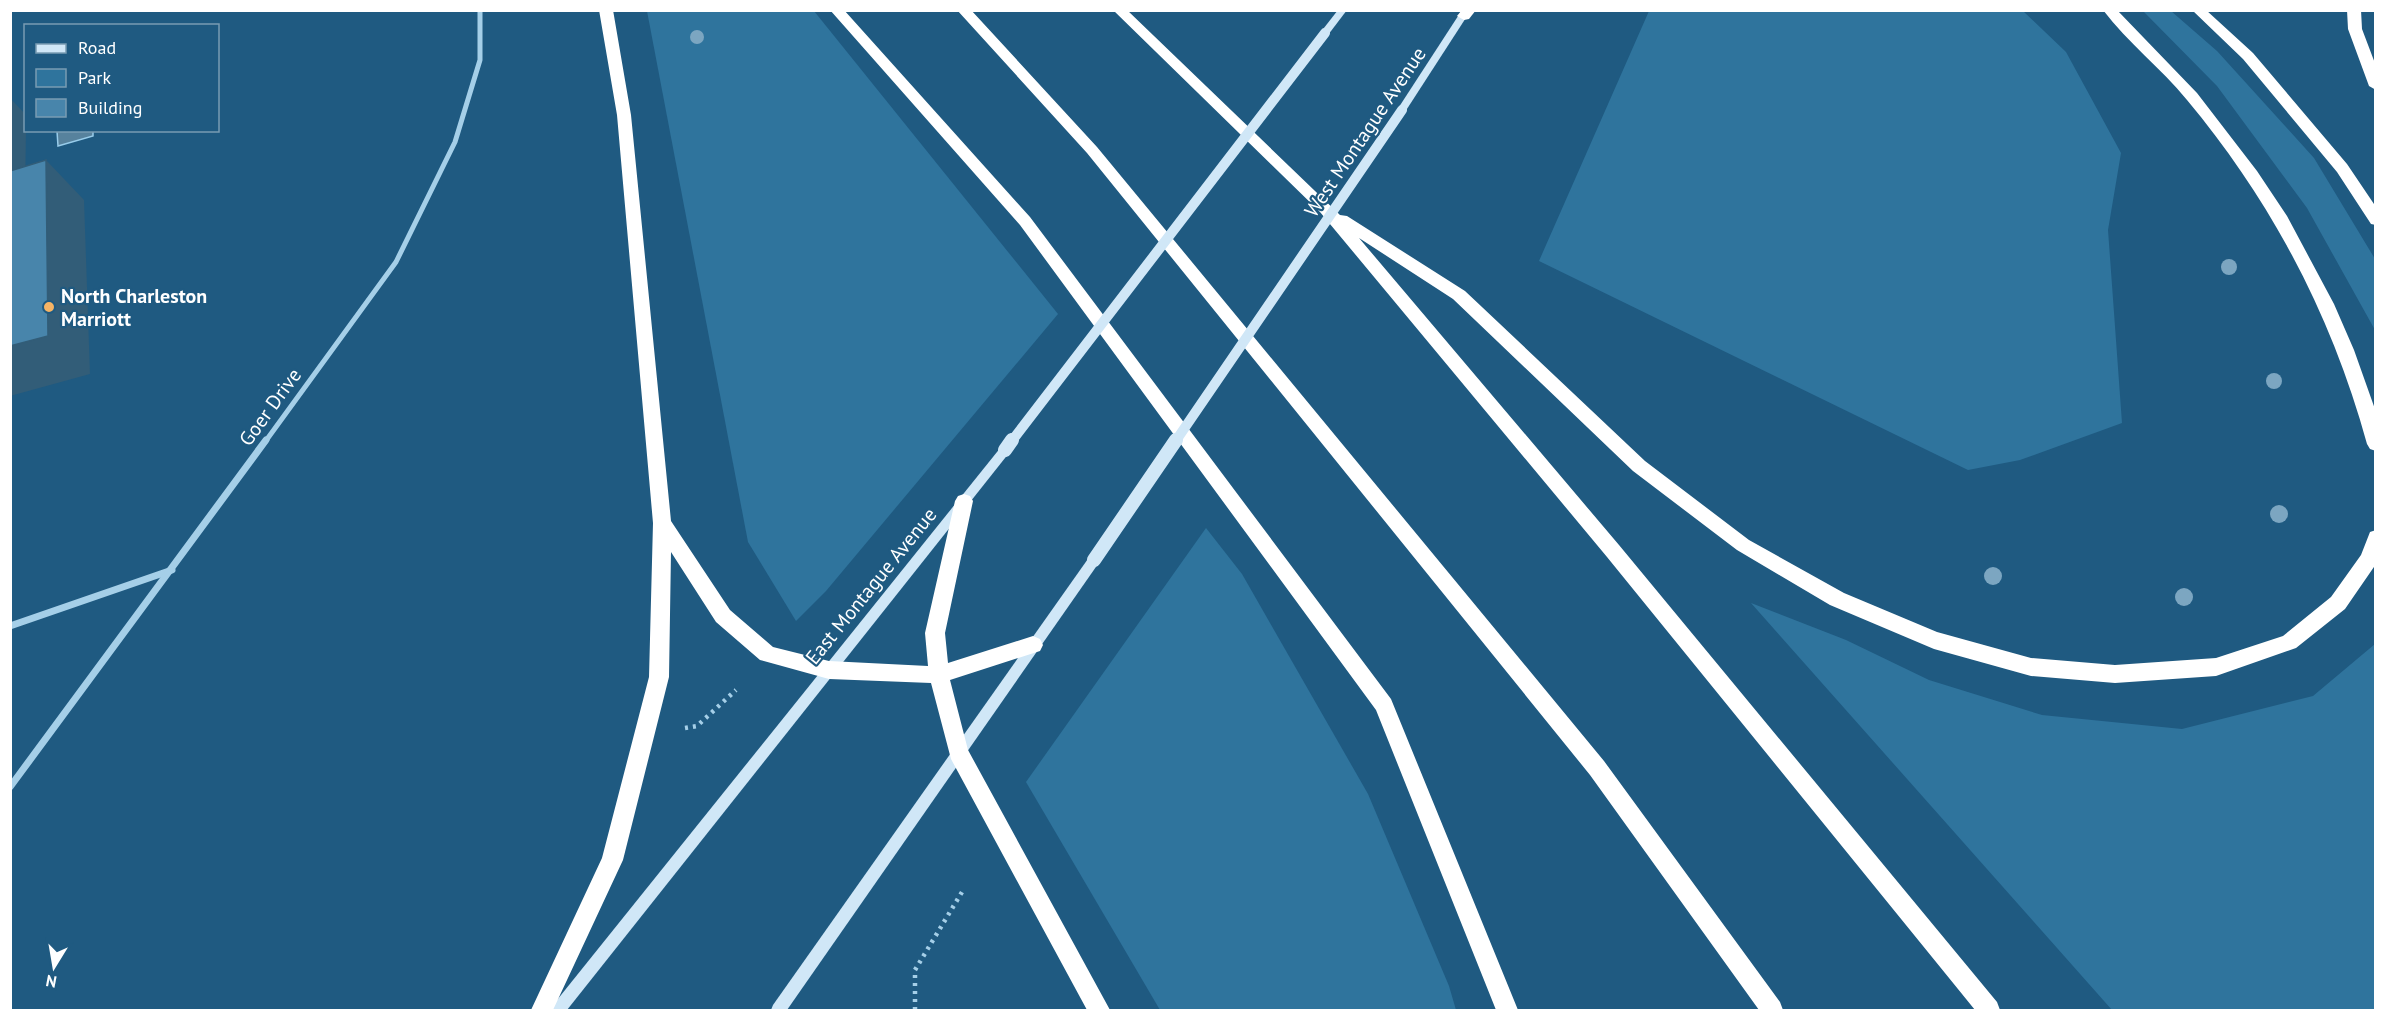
<svg xmlns="http://www.w3.org/2000/svg" width="2386" height="1021" viewBox="0 0 2386 1021" font-family="'PT Sans',sans-serif">
<style>
.green{fill:#2f749d}
.water{fill:#57829d;stroke:#98ccea;stroke-width:1.5}
.lines{fill:none;stroke-linecap:round;stroke-linejoin:round}
.path{stroke:#a5cfe8;stroke-width:4.5;stroke-dasharray:3 5;stroke-linecap:butt}
.minor-far1{stroke:#a5cfe8;stroke-width:5}
.minor{stroke:#a5cfe8;stroke-width:7}
.secondary{fill:#d0e7f7;fill-rule:evenodd}
.motorway{fill:#fff;fill-rule:evenodd}
.secondary-bridge-far1{stroke:#d0e7f7;stroke-width:10}
.secondary-bridge{stroke:#d0e7f7;stroke-width:14}
.tree{fill:#7ca6c1}
.shaded-wall{fill:#325d78}
.building{fill:#4885ab;stroke:#325d78;stroke-width:1.5}
.poi-dot{fill:#f6b465;stroke:#1f5a81;stroke-width:2}
.labels{text-anchor:middle;dominant-baseline:central;stroke-width:4.5;stroke-linejoin:round;paint-order:stroke}
.street-label{font-size:20px;fill:#fff;stroke:#1f5a81}
.poi-label{font-size:20px;font-weight:bold;fill:#fff;stroke:#1f5a81;text-anchor:start}
</style>
<rect width="100%" height="100%" fill="#1f5a81"/>
<g class="green">
<polygon points="647,11 814,11 1058,314 826,591 796,621 748,542"/>
<polygon points="1649,11 2023,11 2066,52 2121,153 2108,230 2122,423 2020,460 1968,470 1539,261"/>
<polygon points="2143,11 2171,11 2217,51 2314,158 2375,259 2375,330 2307,208 2217,86"/>
<polygon points="1206,528 1242,574 1368,794 1449,986 1456,1010 1160,1010 1026,782"/>
<polygon points="1751,603 1846,640 1929,680 2042,715 2182,729 2313,696 2375,644 2375,1010 2112,1010"/>
</g>
<polygon class="water" points="57,131 93,131 93,136 58,146"/>
<g class="lines">
<g class="path">
<polyline points="685,728 697,726 736,690"/>
<polyline points="915,1010 915,970 962,892"/>
</g>
<polyline class="minor-far1" points="265,442 396,262 455,142 480,60 480,10"/>
<g class="minor">
<polyline points="10,626 172,570"/>
<polyline points="10,787 266,440"/>
</g>
<g class="secondary">
<polygon points="1338,10 1347,10 1328,35 1322,35 1320,33"/>
<polygon points="1462,10 1471,10 1405,112 1399,112 1397,110"/>
<polygon points="1005,445 1009,447 1011,450 1009,453 567,1010 551,1010 553,1005 1001,447"/>
<polygon points="1094,555 1098,556 1100,560 1098,564 787,1010 771,1010 773,1005 1090,556"/>
</g>
<g class="motorway">
<polygon points="599,10 613,10 631,115 671,521 730,610 773,647 829,661 928,666 925,633 955,501 958,496 964,494 970,496 973,501 945,633 948,663 1033,636 1040,639 1043,645 1040,651 950,680 968,750 1110,1010 1087,1010 951,759 931,683 829,679 760,660 716,622 671,552 669,677 623,860 553,1010 531,1010 602,858 649,677 653,523 617,115"/>
<polygon points="830,10 844,10 1030,217 1391,699 1518,1010 1496,1010 1376,710 1020,225"/>
<polygon points="957,10 971,10 1097,147 1604,761 1780,1002 1783,1010 1759,1010 1590,775 1087,153"/>
<polygon points="1113,10 1127,10 1340,215 1347,216 1465,291 1645,461 1749,540 1844,593 1937,632 2031,658 2115,665 2216,658 2283,636 2331,597 2361,555 2370,532 2376,530 2376,564 2345,609 2296,648 2216,676 2115,683 2031,676 1934,649 1830,605 1737,550 1633,471 1453,299 1359,238 1619,545 1997,1002 2000,1010 1975,1010 1607,557 1320,212"/>
<polygon points="1462,10 1476,10 1469,19 1464,20 1457,16"/>
<path d="M 2103,10 L 2117,10 L 2197,93 L 2257,171 L 2287,216 L 2334,304 L 2354,350 L 2376,412 L 2376,451 L 2370,449 L 2367,444 C 2332,316 2272,202 2187,100 C 2161,68 2128,43 2103,10 Z"/>
<polygon points="2192,10 2206,10 2253,53 2347,164 2376,207 2376,225 2371,224 2337,172 2243,59"/>
<polygon points="2347,10 2361,10 2362,29 2376,66 2376,90 2369,86 2348,29"/>
</g>
<g class="secondary-bridge-far1">
<polyline points="1011,442 1325,33"/>
<polyline points="1175,442 1402,110"/>
</g>
<g class="secondary-bridge">
<polyline points="1005,450 1012,440"/>
<polyline points="1094,560 1176,440"/>
</g>
</g>
<g class="tree">
<circle cx="697" cy="37" r="7"/>
<circle cx="2229" cy="267" r="8"/>
<circle cx="2274" cy="381" r="8"/>
<circle cx="2279" cy="514" r="9"/>
<circle cx="1993" cy="576" r="9"/>
<circle cx="2184" cy="597" r="9"/>
</g>
<g class="shaded-wall">
<polygon points="10,98 26,115 26,130 25,194 10,198"/>
<polygon points="46,160 84,200 90,374 10,396 10,346"/>
</g>
<polygon class="building" points="46,160 48,336 10,346 10,171"/>
<circle class="poi-dot" cx="49" cy="307" r="6"/>
<g class="labels">
<g class="street-label">
<text transform="translate(1365 132) rotate(-56)">West Montague Avenue</text>
<text transform="translate(270 407) rotate(-54)">Goer Drive</text>
<text transform="translate(871 586) rotate(-51)">East Montague Avenue</text>
</g>
<g class="poi-label">
<text x="61" y="296">North Charleston<tspan x="61" dy="23">Marriott</tspan></text>
</g>
</g>
<rect width="2386" height="1021" fill="none" stroke="#ffffff" stroke-width="24"/>
<rect x="24" y="24" width="195" height="108" fill="#1f5a81" stroke="#799cb3" stroke-width="1.5"/>
<rect x="36" y="44" width="30" height="9" fill="#d0e7f7" stroke="#799cb3" stroke-width="1.5"/>
<text x="78" y="54" font-size="18" fill="#ffffff">Road</text>
<rect x="36" y="69" width="30" height="18" fill="#2f749d" stroke="#799cb3" stroke-width="1.5"/>
<text x="78" y="84" font-size="18" fill="#ffffff">Park</text>
<rect x="36" y="99" width="30" height="18" fill="#4885ab" stroke="#799cb3" stroke-width="1.5"/>
<text x="78" y="114" font-size="18" fill="#ffffff">Building</text>
<g transform="translate(54 967) rotate(191)" stroke="#1f5a81" stroke-width="4.5" paint-order="stroke">
<path d="M0-4.5L10 22L0 15L-10 22Z" fill="#ffffff"/>
<text y="-9" font-size="16" font-weight="bold" text-anchor="middle" fill="#ffffff">N</text>
</g>
</svg>
